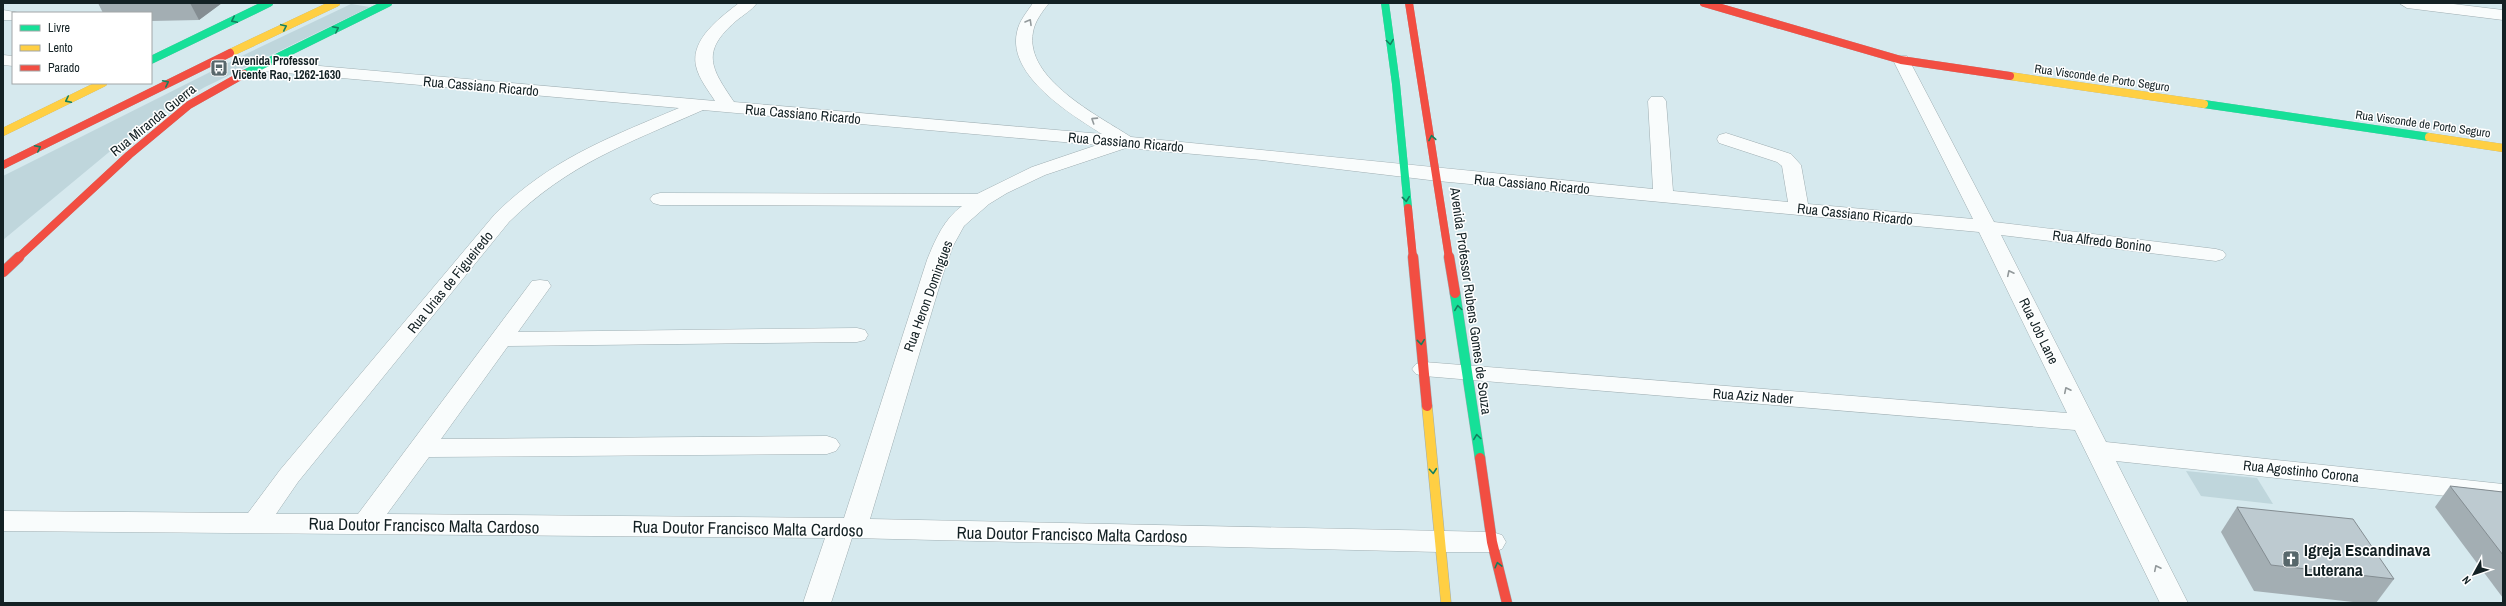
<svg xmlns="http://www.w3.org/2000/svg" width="2506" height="606" viewBox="0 0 2506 606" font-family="'Archivo Narrow',sans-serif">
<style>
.green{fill:#bfd6dc}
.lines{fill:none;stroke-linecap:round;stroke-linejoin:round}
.street-casing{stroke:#9eadb1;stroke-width:1}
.fast-far1-casing{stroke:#9eadb1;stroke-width:8}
.fast-casing{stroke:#9eadb1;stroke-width:11}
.slow-far1-casing{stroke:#9eadb1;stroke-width:8}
.slow-casing{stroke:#9eadb1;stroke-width:11}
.jam-far1-casing{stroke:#9eadb1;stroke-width:8}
.jam-casing{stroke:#9eadb1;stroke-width:11}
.street{fill:#f9fcfc;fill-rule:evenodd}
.fast-far1{stroke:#16e098;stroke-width:8}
.fast{stroke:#16e098;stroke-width:10}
.slow-far1{stroke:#ffcf43;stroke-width:8}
.slow{stroke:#ffcf43;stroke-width:10}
.jam-far1{stroke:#f24e42;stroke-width:8}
.jam{stroke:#f24e42;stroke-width:10}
.wall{fill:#a3aeb3}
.shaded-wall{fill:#848d92}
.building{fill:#bdcad0;stroke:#848d92}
.oneway{stroke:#14805e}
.oneway2{stroke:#92999b}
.labels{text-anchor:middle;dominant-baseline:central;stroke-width:3;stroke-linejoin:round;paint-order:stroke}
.far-poi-label{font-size:12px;font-weight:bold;fill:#132124;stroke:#fff;text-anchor:start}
.far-street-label{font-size:12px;fill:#132124;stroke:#fff}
.street-label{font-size:14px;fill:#132124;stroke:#fff}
.near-street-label{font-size:17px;fill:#132124;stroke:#fff}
.near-poi-label{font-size:17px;font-weight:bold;fill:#132124;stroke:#fff;text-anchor:start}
</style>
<rect width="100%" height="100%" fill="#d6e9ee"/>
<g class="green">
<polygon points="351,4 370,7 205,87 149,119 3,240 3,176 250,52"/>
<polygon points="2186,471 2257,478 2273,504 2201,496"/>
</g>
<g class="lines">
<g class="street-casing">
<g id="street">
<path d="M 739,3 L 757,3 C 752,10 743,15 736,21 C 700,52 711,68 734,102 L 1102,134 C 1072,115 1007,76 1017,32 C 1019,21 1027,12 1033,3 L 1049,3 C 1042,12 1035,21 1033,32 C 1024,79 1099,116 1131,137 L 1653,189 L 1648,101 L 1651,97 L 1663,97 L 1666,101 L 1673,191 L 1788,202 L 1782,166 L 1777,162 L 1719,143 L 1717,139 L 1719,135 L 1726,133 L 1791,154 L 1801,165 L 1808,204 L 1973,219 L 1893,60 L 1895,56 L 1907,56 L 1994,222 L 2216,249 L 2223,251 L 2226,255 L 2223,259 L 2216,261 L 2001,235 L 2106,442 L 2503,484 L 2503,502 L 2116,461 L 2188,603 L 2160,603 L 2075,430 L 1424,376 L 1416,374 L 1412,369 L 1416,364 L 1424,362 L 2067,413 L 1979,232 L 1438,181 L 1262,160 L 1126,148 L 1045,175 L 1007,193 L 989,204 L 964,226 L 953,246 L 943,274 L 870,519 L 1492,532 L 1502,535 L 1506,542 L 1502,549 L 1492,552 L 1439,552 L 852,538 L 831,603 L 803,603 L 825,538 L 3,531 L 3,511 L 248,513 L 280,470 L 495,214 C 551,159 608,138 679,108 L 263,71 L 257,70 L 255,66 L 257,62 L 263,61 L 715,101 C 708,90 699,79 696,66 C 690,39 721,17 739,3 ZM 703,110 L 1097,145 L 1032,167 L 977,194 L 660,193 L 653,195 L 650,199 L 653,203 L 660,205 L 962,206 C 944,219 935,240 927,260 L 844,518 L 387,514 L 429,457 L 827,454 L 836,451 L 840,445 L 836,439 L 827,436 L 441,439 L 508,346 L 857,342 L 865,340 L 868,335 L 865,330 L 857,328 L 518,332 L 551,286 L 548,281 L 540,280 L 532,281 L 358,514 L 276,514 L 298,482 L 509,222 C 569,163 629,143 703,110 Z"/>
<polygon points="2399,3 2445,3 2503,10 2503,20 2407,8"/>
<polygon points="3,10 20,13 13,13 13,20 3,20"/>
<polygon points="3,55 13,56 13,66 3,65"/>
</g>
</g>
<g class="fast-far1-casing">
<g id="fast-far1">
<polyline points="1385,3 1396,84 1408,208"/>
<polyline points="151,60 269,3"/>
<polyline points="244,74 388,3"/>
<polyline points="2204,104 2429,137"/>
</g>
</g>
<g class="fast-casing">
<polyline id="fast" points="1455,293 1480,458"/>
</g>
<g class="slow-far1-casing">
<g id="slow-far1">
<polyline points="230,53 336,3"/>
<polyline points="2010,76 2204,104"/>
<polyline points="3,132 103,83"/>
<polyline points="2429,137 2503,148"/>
</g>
</g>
<g class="slow-casing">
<polyline id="slow" points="1427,406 1446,603"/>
</g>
<g class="jam-far1-casing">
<g id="jam-far1">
<polyline points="1409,3 1449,258"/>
<polyline points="1704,3 1901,60 2010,76"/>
<polyline points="3,165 230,53"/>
<polyline points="1408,208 1413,258"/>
<polyline points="18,258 129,155 189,105 244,74"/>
</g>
</g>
<g class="jam-casing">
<g id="jam">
<polyline points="1413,257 1427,406"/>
<polyline points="1449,257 1455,293"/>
<polyline points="3,272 19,257"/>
<polyline points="1480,458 1492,542 1507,603"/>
</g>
</g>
<use href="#street" class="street"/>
<use href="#fast-far1" class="fast-far1"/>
<use href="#fast" class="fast"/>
<use href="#slow-far1" class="slow-far1"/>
<use href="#slow" class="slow"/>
<use href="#jam-far1" class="jam-far1"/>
<use href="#jam" class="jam"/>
</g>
<g class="wall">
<polygon points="98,3 222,3 199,20 151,21 151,13 103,13"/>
<polygon points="2450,486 2503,492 2503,598 2435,507"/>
<polygon points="2237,507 2394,579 2376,603 2362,603 2254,591 2221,532"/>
</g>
<polygon class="shaded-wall" points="190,3 222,3 199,20"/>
<g class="building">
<polygon points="2450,486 2503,492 2503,555"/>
<polygon points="2237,507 2353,519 2394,579 2271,565"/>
</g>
<defs><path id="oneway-chevron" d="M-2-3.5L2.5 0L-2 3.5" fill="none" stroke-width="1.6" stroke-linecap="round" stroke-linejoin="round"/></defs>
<g class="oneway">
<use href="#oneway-chevron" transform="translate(234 20) rotate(154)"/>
<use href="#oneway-chevron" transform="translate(284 27) rotate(-25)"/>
<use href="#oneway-chevron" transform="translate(336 29) rotate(-27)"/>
<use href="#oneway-chevron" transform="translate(1390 42) rotate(82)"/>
<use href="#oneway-chevron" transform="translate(166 83) rotate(-27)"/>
<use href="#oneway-chevron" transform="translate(68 100) rotate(154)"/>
<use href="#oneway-chevron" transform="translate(1432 138) rotate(-100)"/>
<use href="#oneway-chevron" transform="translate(38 148) rotate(-27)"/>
<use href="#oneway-chevron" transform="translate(1406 199) rotate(84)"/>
<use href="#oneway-chevron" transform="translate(1458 308) rotate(-98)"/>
<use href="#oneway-chevron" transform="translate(1421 342) rotate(84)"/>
<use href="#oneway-chevron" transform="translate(1477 437) rotate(-98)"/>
<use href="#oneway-chevron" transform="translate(1433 471) rotate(85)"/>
<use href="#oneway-chevron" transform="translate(1498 565) rotate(-104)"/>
</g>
<g class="oneway2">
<use href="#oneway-chevron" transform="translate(1029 22) rotate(-60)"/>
<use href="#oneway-chevron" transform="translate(1094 120) rotate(-147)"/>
<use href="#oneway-chevron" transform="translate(2010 273) rotate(-116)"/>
<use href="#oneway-chevron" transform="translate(2067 390) rotate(-116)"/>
<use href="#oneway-chevron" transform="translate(2157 568) rotate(-116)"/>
</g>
<defs>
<g id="bus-square" transform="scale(0.9)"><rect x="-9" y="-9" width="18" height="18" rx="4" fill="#57676b" stroke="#fff"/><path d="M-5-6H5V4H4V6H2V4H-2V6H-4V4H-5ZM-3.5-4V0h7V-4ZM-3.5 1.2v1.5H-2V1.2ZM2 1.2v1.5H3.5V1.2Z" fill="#fff"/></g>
<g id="church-square" transform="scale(0.9)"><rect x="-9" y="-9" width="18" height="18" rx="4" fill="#57676b" stroke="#fff"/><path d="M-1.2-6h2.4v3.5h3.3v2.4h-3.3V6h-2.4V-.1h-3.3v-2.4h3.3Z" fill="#fff"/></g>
</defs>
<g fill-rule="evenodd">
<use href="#bus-square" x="219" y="68"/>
<use href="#church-square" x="2291" y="559"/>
</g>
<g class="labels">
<g class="far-poi-label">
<text x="232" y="61">Avenida Professor<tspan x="232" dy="14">Vicente Rao, 1262-1630</tspan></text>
</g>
<g class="far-street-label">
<text transform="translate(2102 78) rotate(8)">Rua Visconde de Porto Seguro</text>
<text transform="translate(2423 124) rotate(8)">Rua Visconde de Porto Seguro</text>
</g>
<g class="street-label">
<text transform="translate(481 86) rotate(5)">Rua Cassiano Ricardo</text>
<text transform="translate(803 114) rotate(5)">Rua Cassiano Ricardo</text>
<text transform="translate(153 120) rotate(-39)">Rua Miranda Guerra</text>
<text transform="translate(1126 142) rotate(5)">Rua Cassiano Ricardo</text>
<text transform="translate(1532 184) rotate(5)">Rua Cassiano Ricardo</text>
<text transform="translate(1855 214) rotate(6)">Rua Cassiano Ricardo</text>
<text transform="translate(2102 241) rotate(7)">Rua Alfredo Bonino</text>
<text transform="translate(450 282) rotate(-51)">Rua Urias de Figueiredo</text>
<text transform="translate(928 296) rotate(-70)">Rua Heron Domingues</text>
<text transform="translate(1471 301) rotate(82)">Avenida Professor Rubens Gomes de Souza</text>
<text transform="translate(2039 331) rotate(64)">Rua Job Lane</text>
<text transform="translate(1753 396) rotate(4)">Rua Aziz Nader</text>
<text transform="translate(2301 471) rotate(6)">Rua Agostinho Corona</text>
</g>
<g class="near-street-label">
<text transform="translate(424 525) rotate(1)">Rua Doutor Francisco Malta Cardoso</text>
<text transform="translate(748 528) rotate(1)">Rua Doutor Francisco Malta Cardoso</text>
<text transform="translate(1072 534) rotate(1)">Rua Doutor Francisco Malta Cardoso</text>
</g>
<g class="near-poi-label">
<text x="2304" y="549">Igreja Escandinava<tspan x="2304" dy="20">Luterana</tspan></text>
</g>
</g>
<rect width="2506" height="606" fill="none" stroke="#132124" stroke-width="8"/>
<rect x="12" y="12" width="140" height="72" fill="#ffffff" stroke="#a1a6a7"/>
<rect x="20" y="25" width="20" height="6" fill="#16e098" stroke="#a1a6a7"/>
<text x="48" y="32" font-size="12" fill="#132124">Livre</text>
<rect x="20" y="45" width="20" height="6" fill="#ffcf43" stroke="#a1a6a7"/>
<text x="48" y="52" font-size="12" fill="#132124">Lento</text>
<rect x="20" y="65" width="20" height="6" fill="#f24e42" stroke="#a1a6a7"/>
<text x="48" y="72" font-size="12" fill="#132124">Parado</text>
<g transform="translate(2474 574) rotate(230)" stroke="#ffffff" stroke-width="3" paint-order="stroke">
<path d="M0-3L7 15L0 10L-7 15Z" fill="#132124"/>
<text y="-6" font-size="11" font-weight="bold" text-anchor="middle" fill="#132124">N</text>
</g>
</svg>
